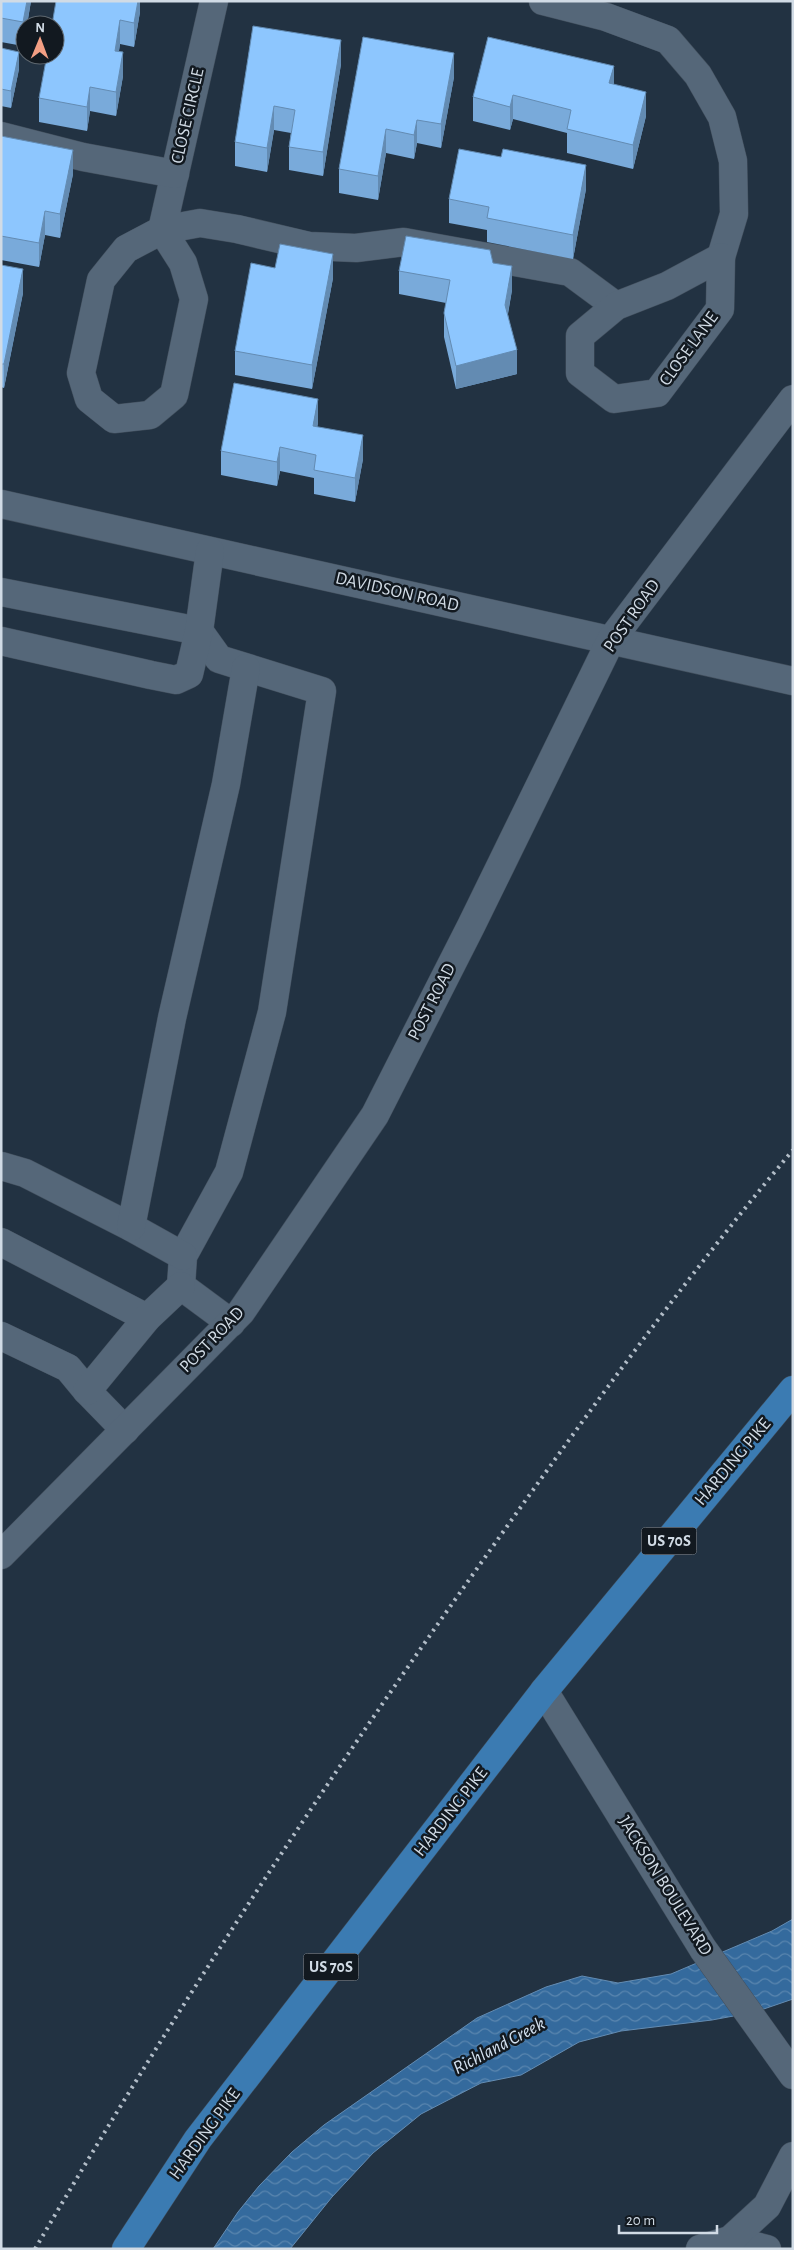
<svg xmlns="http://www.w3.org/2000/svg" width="794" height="2250" viewBox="0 0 794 2250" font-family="'Alegreya Sans',sans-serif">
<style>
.water{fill:url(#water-waves);stroke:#638cb3}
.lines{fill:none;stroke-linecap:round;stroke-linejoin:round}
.minor-casing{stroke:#424f5d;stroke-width:29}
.major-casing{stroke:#424f5d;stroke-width:29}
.minor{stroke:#556779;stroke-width:28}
.major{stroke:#3b7bb2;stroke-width:28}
.rail{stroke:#b2bdc8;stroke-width:4;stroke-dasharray:2.5 5;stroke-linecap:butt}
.wall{fill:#79aada}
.shaded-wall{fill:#638bb2}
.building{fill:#8dc6fe;stroke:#638bb2}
.labels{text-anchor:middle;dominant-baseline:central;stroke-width:5;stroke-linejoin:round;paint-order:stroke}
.shield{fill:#121920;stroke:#98a1aa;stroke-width:1}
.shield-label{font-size:16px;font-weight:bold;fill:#d1dbe5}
.street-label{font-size:18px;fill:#d1dbe5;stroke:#121920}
.water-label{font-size:19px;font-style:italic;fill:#d4e2f1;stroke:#121920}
</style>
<defs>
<pattern id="water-waves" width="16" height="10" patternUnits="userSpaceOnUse" patternTransform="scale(1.25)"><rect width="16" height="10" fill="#346a9d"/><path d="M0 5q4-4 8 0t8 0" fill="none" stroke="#5a86af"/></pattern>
</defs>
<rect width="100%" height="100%" fill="#223242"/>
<polygon class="water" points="793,1919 793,1999 755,2012 712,2020 621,2031 579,2042 521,2075 481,2083 421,2114 373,2153 332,2197 290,2249 213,2249 238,2212 259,2186 292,2152 324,2125 477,2018 546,1987 582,1976 618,1983 671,1974 772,1931"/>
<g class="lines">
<g class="minor-casing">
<g id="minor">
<polyline points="214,1 162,230 183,263 194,299 174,395 150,415 114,419 89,399 81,373 101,280 126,249 162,230 200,223 237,229 309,246 356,248 404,242 570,272 616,306"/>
<polyline points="543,1 606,17 668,40 698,75 722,117 733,161 734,214 721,257"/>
<polyline points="1,136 83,157 175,174"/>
<polygon points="721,257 720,309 657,393 614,399 580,373 580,336 616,306 667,286"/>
<polyline points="1,504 793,681"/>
<polyline points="1,592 199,631 219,659 322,691 272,1012 229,1172 183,1256 181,1286 231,1323"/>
<polyline points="1,641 151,675 176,680 189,674 199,631 210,551"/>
<polyline points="1,1166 25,1173 131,1227 183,1256"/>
<polyline points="131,1227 172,1018 226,784 246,668"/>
<polyline points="1,1242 147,1318"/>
<polyline points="1,1336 68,1368 87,1391 125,1430"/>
<polyline points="87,1391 147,1318 181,1286"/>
<polyline points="1,1555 241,1312 375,1115 471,926 611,640 793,399"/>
<polyline points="544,1691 703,1949 793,2075"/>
<polyline points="730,2240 767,2249"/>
<polyline points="700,2249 730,2240 767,2206 793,2156"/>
</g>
</g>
<g class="major-casing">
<polyline id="major" points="126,2249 198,2139 544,1691 793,1390"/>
</g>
<use href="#minor" class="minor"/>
<use href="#major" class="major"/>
<path class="rail" d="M 35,2249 C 173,2013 323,1785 481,1563 C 581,1422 682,1282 793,1150"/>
</g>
<g class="wall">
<polygon points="1,1 31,1 27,25 25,25 23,46 1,42"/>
<polygon points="140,1 140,12 134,47 120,44 119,51 123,76 116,116 90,111 87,131 39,122 39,98"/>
<polygon points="253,26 341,64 323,176 289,170 289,147 291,133 274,130 267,172 235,166 235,142"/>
<polygon points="363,37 454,77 441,148 417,143 414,159 386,153 378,200 339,193 339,169"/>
<polygon points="1,48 19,69 11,108 1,106"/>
<polygon points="614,84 646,116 633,169 567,153 567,133 513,119 510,130 473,121 473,97"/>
<polygon points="1,136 73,174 60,238 45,235 39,267 1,260"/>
<polygon points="586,189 573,259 487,242 487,230 449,223 449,199"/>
<polygon points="493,263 512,290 508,314 517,374 456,389 444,337 444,313 446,303 399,294 399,271"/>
<polygon points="1,265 23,293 4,388 1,387"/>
<polygon points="275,268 333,278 312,389 235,375 235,351"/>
<polygon points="318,423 317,427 363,459 355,502 314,494 314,478 280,471 277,486 221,475 221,451"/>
</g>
<g class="shaded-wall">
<polygon points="27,1 31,1 27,25 25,25 25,36 23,46 23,22"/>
<polygon points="138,1 140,1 140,12 134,47 134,23"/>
<polygon points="120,20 120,44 115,74 115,51"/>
<polygon points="341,40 341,64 323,176 323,152"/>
<polygon points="19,52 19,69 11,108 11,91"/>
<polygon points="123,52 123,76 116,116 116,92"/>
<polygon points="454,53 454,77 441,148 441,124"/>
<polygon points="614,66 614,90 609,83"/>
<polygon points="90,87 90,111 87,131 87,107"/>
<polygon points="646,92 646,116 633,169 633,145"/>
<polygon points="513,95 513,119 510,130 510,107"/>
<polygon points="274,106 274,130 267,172 267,148"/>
<polygon points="417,120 417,143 414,159 414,135"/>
<polygon points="386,129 386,153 378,200 378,176"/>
<polygon points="73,150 73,174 60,238 60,214"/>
<polygon points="586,165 586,189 573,259 573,235"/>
<polygon points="45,211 45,235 39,267 39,243"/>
<polygon points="333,254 333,278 312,389 312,365"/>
<polygon points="512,266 512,290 505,329 505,305"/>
<polygon points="23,269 23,293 4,388 4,364"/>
<polygon points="517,350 517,374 456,389 456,366"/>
<polygon points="318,399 318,423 313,450 313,426"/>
<polygon points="363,435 363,459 355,502 355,478"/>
<polygon points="280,447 280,471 277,486 277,462"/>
</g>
<g class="building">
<polygon points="1,1 27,1 23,22 1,18"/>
<polygon points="56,1 138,1 134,23 120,20 115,51 123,52 116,92 90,87 87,107 39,98 47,55 55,55 55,25 52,25"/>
<polygon points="253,26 341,40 323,152 289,147 295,110 274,106 267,148 235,142"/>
<polygon points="363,37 454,53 441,124 417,120 414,135 386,129 378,176 339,169"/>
<polygon points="488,37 614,66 609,83 646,92 633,145 567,129 571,110 513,95 510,107 473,97"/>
<polygon points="1,48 19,52 11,91 1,89"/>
<polygon points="1,136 73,150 60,214 45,211 39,243 1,236"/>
<polygon points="459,149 501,157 503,149 586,165 573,235 487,218 489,207 449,199"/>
<polygon points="406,236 490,250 493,263 512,266 505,305 517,350 456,366 444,313 450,280 399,271"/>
<polygon points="280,244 333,254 312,365 235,351 251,263 275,268"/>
<polygon points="1,265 23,269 4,364 1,364"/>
<polygon points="234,383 318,399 313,426 363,435 355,478 314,470 316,455 280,447 277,462 221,451"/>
</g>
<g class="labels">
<g class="shield">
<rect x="641.5" y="1527.5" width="55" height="27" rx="4"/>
<rect x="303.5" y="1953.5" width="55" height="27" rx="4"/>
</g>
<g class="shield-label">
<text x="669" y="1541">US 70S</text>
<text x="331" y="1967">US 70S</text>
</g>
<g class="street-label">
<text transform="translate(188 116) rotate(-77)">CLOSE CIRCLE</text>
<text transform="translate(689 349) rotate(-54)">CLOSE LANE</text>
<text transform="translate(397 592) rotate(13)">DAVIDSON ROAD</text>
<text transform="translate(632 616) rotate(-55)">POST ROAD</text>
<text transform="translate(432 1002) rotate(-63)">POST ROAD</text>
<text transform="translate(212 1340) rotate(-46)">POST ROAD</text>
<text transform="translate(733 1462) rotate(-50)">HARDING PIKE</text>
<text transform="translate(451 1812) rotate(-52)">HARDING PIKE</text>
<text transform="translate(665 1886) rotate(58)">JACKSON BOULEVARD</text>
<text transform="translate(205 2134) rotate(-54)">HARDING PIKE</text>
</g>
<g class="water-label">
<text transform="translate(499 2046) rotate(-28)">Richland Creek</text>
</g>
</g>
<rect width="794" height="2250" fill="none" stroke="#d1dbe5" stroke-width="5"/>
<g transform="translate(40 40) rotate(1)"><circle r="24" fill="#121920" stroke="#5e676f"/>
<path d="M0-4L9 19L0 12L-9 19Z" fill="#f39f84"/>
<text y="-8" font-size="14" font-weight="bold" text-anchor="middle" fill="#d1dbe5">N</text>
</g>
<path d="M619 2225v8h98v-8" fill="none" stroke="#d1dbe5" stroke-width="2.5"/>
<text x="626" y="2225" font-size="15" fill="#d1dbe5" stroke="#121920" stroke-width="4" paint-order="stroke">20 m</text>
</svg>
